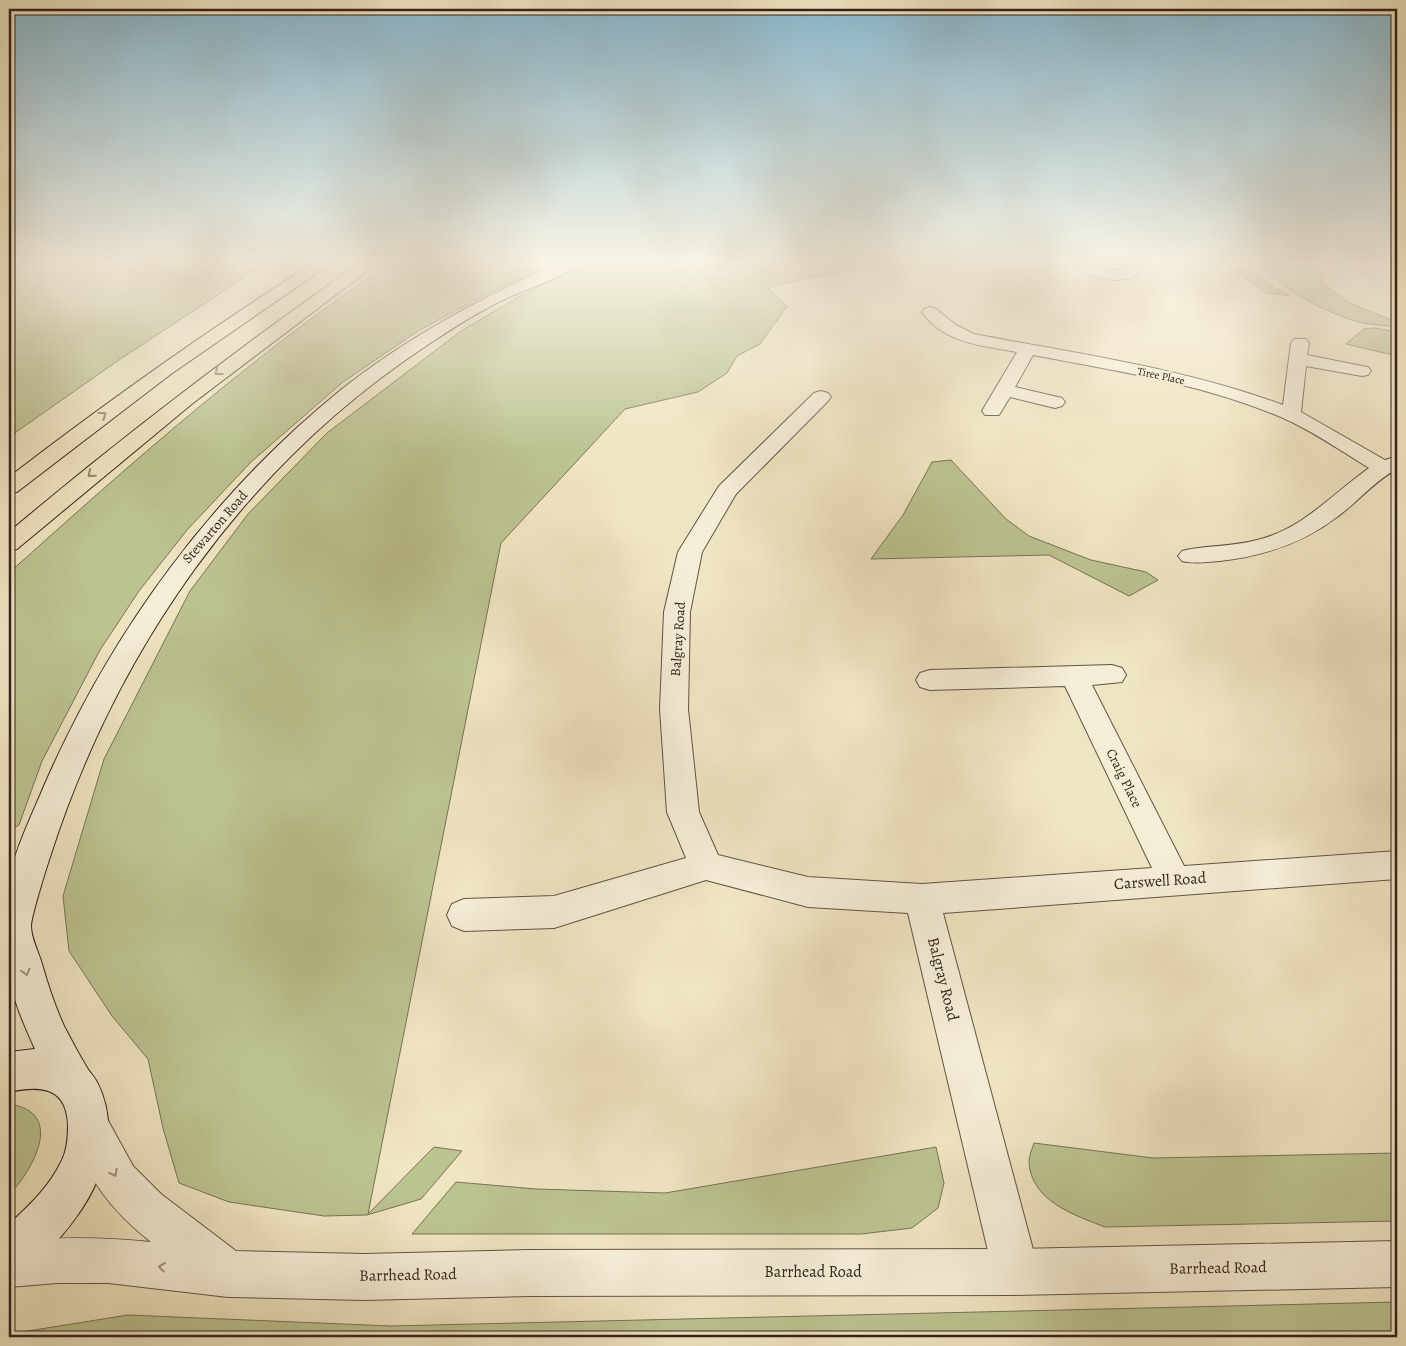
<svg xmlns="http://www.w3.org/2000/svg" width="1406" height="1346" viewBox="0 0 1406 1346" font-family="Alegreya,serif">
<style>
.green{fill:#bcc391;stroke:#777357}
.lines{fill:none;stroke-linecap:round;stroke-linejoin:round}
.minor-casing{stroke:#625446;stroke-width:2}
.tertiary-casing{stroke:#625446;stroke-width:2}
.secondary-casing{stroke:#32231d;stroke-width:2}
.motorway-casing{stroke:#32231d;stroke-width:2}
.minor{fill:#f5eed7;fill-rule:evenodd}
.tertiary{fill:#f5eed7;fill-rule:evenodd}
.secondary{fill:#f5eed7;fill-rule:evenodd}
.motorway{fill:#f0e5c2;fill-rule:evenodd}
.oneway{stroke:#918470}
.oneway2{stroke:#9d9383}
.labels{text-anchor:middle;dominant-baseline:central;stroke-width:4;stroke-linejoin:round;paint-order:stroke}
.far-street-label{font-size:11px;fill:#32231d;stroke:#f5eed7}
.street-label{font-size:14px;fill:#32231d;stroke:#f5eed7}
.near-street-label{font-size:16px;fill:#32231d;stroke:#f5eed7}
</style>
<rect width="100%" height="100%" fill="#f0e5c2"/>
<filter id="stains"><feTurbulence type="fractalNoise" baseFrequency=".004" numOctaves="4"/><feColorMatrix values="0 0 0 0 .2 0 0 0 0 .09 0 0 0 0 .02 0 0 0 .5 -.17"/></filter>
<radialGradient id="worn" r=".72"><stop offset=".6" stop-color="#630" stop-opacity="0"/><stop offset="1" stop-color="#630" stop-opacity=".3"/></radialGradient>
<g class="green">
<polygon points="9,262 267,262 116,362 9,437"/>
<path d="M 392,262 L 553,262 L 481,297 L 418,331 L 343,382 L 251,462 L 187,530 L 139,591 L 100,650 L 42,761 L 19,825 L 9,831 L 9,573 C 130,464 255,353 392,262 Z"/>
<polygon points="603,262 903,262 864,269 867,272 838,272 776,285 768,289 787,306 760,344 737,356 727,373 698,392 625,409 501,543 368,1214 434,1147 462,1151 421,1199 367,1215 324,1216 229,1202 179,1183 163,1128 148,1059 112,1016 69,951 63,896 104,759 190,591 248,514 327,433 461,331 520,296 571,271"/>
<path d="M 1257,262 L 1299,262 L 1304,269 L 1321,277 L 1322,283 L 1349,303 L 1397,322 L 1397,327 C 1383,325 1366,325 1352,320 C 1317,309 1283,288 1257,262 Z"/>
<polygon points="1252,270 1269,285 1290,296 1267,293 1235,271"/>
<polygon points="1374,328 1397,332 1397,356 1346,344 1364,329"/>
<polygon points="951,460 1006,519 1029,536 1091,560 1146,572 1158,580 1129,596 1049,555 871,559 903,515 932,462"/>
<path d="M 9,1104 C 66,1112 33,1170 9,1195 Z"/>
<path d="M 1034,1143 L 1153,1158 L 1397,1153 L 1397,1221 L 1105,1227 C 1074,1215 1031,1201 1029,1162 C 1029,1156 1032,1149 1034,1143 Z"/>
<polygon points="936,1147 944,1183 938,1208 912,1228 861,1234 412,1234 456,1182 536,1189 665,1193"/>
<polygon points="1397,1302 1397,1337 9,1337 9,1334 128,1315 391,1326"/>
</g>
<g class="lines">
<g class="minor-casing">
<g id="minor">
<path d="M 1074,262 C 1092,262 1109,276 1126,267 L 1123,262 L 1138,262 L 1143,268 C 1128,289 1094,278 1076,268 Z"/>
<path d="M 930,307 L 936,309 L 956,325 L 974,334 C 1078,354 1183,368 1283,405 L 1291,343 L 1294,339 L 1306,339 L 1309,343 L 1307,355 L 1362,366 L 1368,367 L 1371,371 L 1368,375 L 1362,376 L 1306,366 L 1301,412 L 1385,460 L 1397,456 L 1397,469 C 1374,481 1358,502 1337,517 C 1302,544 1263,556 1220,561 C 1207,562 1194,564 1182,561 L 1178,556 L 1182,551 C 1206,545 1232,547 1257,540 C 1303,529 1332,494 1369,468 C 1341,451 1313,431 1283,418 C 1204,384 1117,371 1033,355 L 1015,387 L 1062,398 L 1065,402 L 1062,406 L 1055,408 L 1010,397 L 999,415 L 985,415 L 982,411 L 1017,352 C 983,346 943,343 922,312 L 924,309 Z"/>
<polygon points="821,391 828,393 831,397 828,401 736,494 702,552 690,612 688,709 699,812 718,855 808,877 922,884 1152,868 1065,686 930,690 920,687 916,680 920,673 930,670 1112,665 1122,668 1126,675 1122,682 1092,685 1184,866 1397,851 1397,879 943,913 1039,1272 1032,1288 1016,1295 1000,1288 993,1272 908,913 808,907 706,880 554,928 464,931 452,926 447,915 452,904 464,899 554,896 686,858 667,812 660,709 664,612 678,552 719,486 814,393"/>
</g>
</g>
<g class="tertiary-casing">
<path id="tertiary" d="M 90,1109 L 105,1115 L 133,1166 L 161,1194 L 236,1251 L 364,1254 L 529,1250 L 1016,1249 L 1397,1241 L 1397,1287 L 1016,1295 L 529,1296 L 364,1300 L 228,1297 L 108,1283 L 57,1283 L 9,1287 L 9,1241 C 57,1237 103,1237 151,1242 C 109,1209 89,1179 69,1130 L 75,1115 Z"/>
</g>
<g class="secondary-casing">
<path id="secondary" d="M 561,262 L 581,262 C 563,278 528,288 505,299 C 478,312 451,329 426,346 C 244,466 116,651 50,857 C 46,869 31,917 31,926 C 31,938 39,953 42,964 C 48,985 55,1006 64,1026 C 71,1039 78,1053 86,1066 C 89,1072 94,1076 97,1082 C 120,1127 105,1177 77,1216 C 59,1241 37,1265 9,1275 L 9,1224 C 29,1206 50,1186 62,1160 C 67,1150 68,1137 68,1126 C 67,1087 41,1085 9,1092 L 9,1052 L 35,1049 C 25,1027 13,1000 9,976 C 7,962 9,945 9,930 C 9,915 7,898 9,883 C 12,855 33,813 44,786 C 111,632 211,495 342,389 C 409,336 483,297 561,262 Z"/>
</g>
<g class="motorway-casing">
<g id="motorway">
<path d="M 315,262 L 333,262 L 171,374 L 17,492 L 9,493 L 9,477 C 108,401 209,329 315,262 Z"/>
<path d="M 361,262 L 379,262 L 193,403 L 17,549 L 9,551 L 9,532 C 122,437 240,347 361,262 Z"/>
</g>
</g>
<use href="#minor" class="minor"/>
<use href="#tertiary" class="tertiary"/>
<use href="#secondary" class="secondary"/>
<use href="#motorway" class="motorway"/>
</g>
<defs><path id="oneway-chevron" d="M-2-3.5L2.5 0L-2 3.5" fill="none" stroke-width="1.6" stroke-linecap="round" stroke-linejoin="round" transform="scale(1.25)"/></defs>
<g class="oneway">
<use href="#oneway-chevron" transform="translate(218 372) rotate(142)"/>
<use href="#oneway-chevron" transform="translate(103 415) rotate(-36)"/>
<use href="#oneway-chevron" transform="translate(91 474) rotate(140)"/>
</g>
<g class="oneway2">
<use href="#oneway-chevron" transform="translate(26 972) rotate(75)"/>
<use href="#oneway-chevron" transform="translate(114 1173) rotate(62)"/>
<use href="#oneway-chevron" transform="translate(162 1267) rotate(-173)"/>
</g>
<linearGradient id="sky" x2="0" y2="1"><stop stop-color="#89b9d0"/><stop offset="0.58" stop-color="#f8f3e4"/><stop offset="1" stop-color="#f8f3e4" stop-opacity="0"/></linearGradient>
<rect width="1406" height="451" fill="url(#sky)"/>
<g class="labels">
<g class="far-street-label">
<text transform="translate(1161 376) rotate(12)">Tiree Place</text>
</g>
<g class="street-label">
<text transform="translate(215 527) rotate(-49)">Stewarton Road</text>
<text transform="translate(678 639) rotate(-86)">Balgray Road</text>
<text transform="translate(1124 778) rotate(64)">Craig Place</text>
</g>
<g class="near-street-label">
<text transform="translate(1160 881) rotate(-4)">Carswell Road</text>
<text transform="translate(943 979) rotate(76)">Balgray Road</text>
<text transform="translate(1218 1268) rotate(-1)">Barrhead Road</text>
<text x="813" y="1272">Barrhead Road</text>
<text transform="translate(408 1275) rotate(-1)">Barrhead Road</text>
</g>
</g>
<rect width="1406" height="1346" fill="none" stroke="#f0e5c2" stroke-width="30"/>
<rect x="10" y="10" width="1386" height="1326" fill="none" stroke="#32231d" stroke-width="2.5"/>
<rect x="15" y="15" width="1376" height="1316" fill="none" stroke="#32231d"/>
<rect width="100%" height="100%" filter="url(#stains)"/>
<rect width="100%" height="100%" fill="url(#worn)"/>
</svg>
